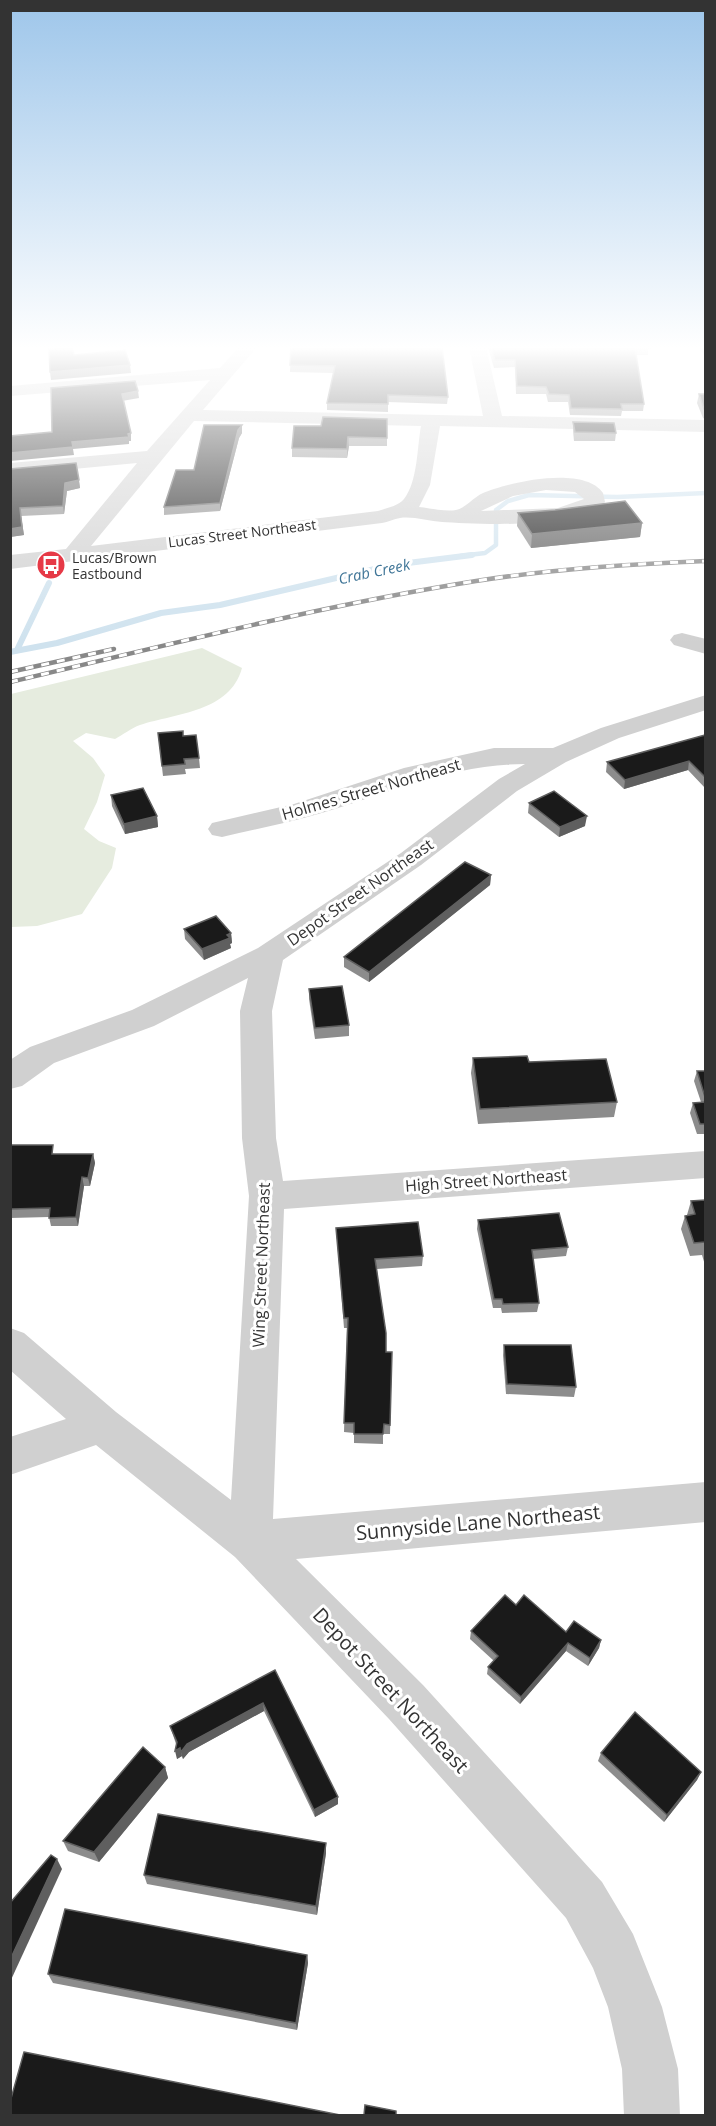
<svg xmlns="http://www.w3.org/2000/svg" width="716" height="2126" viewBox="0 0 716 2126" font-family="'Open Sans',sans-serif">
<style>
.green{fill:#e6ecdf}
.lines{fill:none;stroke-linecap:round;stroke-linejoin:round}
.stream-far1{stroke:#cfe2ee;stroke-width:4.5}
.stream{stroke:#cfe2ee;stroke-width:6}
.minor{fill:#d0d0d0;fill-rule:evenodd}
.rail-casing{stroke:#888;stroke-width:4.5}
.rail{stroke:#fff;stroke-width:3;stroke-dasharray:8;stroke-linecap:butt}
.wall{fill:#8c8c8c}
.shaded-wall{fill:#5f5f5f}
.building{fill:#1a1a1a;stroke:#5f5f5f;stroke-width:1.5}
.labels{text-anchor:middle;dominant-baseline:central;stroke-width:6;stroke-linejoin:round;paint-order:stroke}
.far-street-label{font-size:14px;fill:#333;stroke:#fff}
.far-poi-label{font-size:14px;fill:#333;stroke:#fff;text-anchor:start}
.far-water-label{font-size:15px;font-style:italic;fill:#3f7597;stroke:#fff}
.street-label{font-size:16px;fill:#333;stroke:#fff}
.near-street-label{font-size:20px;fill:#333;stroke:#fff}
</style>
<rect width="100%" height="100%" fill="#fff"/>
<path class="green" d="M 202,648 L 242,668 C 230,712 177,713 140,725 C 131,728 123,735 115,739 L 86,733 L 73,741 L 93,758 L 105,775 L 97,802 L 84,829 L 99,841 L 116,848 L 112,868 L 82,914 L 37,926 L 11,927 L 11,694 Z"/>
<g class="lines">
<polyline class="stream-far1" points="460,556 485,553 496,545 496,510 508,501 529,495 617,497 706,493"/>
<g class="stream">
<polyline points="17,650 49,583"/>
<polyline points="10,652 57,643 161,613 220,605 392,565 472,555"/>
</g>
<g class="minor">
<path d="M 239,347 L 257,347 L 203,410 L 483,416 L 469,347 L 486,347 L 502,416 L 706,420 L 706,432 L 440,426 L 430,485 L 419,507 C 430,508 445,512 456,510 C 464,509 474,497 483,493 C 509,482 584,465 603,493 L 605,502 C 586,530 474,524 442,522 C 429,521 412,516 400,518 C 394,519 388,522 382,523 L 10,569 L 10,555 L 66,549 L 137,463 L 10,475 L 10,463 L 147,451 L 210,380 L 10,396 L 10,386 L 220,368 ZM 194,421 L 421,426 C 417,447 418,481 404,499 C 398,506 387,508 378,511 L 91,546 ZM 546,490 L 575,492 L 584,499 L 558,508 L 481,511 L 513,496 Z"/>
<polygon points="682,633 706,639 706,654 674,645 670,640 674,635"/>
<path d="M 706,695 L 706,710 L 619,738 L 566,762 L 517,791 L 421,865 L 283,960 L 272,1011 L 276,1138 L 283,1181 L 706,1151 L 706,1178 L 284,1209 L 273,1519 L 706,1482 L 706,1522 L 296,1559 L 423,1685 L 602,1882 L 633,1934 L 662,2007 L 678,2069 L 680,2116 L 624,2116 L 622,2069 L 608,2007 L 593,1968 L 566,1918 L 389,1719 L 235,1557 L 96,1445 L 10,1475 L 10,1437 L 66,1419 L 10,1370 L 10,1328 L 24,1333 L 116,1412 L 231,1500 L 249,1196 L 242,1138 L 240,1011 L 248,978 L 154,1026 L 54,1063 L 22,1086 L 10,1089 L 10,1060 L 30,1047 L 132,1010 L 258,948 L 401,853 L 499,779 L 525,764 C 450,764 382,796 311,816 C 282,824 252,830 222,837 L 212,835 L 208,829 L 212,823 L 294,804 L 404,768 L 494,748 L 553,748 L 601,728 Z"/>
</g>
<g class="rail-casing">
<g id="rail">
<polyline points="10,672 114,649"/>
<path d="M 10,682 C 164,646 319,606 476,581 C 552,569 629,564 706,561"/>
</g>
</g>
<use href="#rail" class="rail"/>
</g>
<g class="wall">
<polygon points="291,347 448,397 447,404 388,402 388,412 327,410 327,403 334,373 290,372"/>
<polygon points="488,347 648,347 648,355 636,355 644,404 643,411 622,411 621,416 570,415 568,402 548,402 546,394 516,394 515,367 494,368"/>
<polygon points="699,347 705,347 705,355 704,355"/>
<polygon points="699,394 705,394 705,419 703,418 697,403"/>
<polygon points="387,419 387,446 349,446 347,458 292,457 292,448 321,426"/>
<polygon points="573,422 616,433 615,441 574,441 573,431"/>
<polygon points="242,425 242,433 239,438 220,511 164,515 164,507 194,470"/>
<polygon points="76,463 80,488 67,491 64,514 21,516 24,535 10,537 10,469"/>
<polygon points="518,513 642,523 640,537 531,548 517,526"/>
<polygon points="158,733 183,736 199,758 200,768 185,769 186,774 163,776"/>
<polygon points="705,735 705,788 688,770 624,789 606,772 607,762"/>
<polygon points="111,795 157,816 158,827 125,834 112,806"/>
<polygon points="529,803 585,826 559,837 528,813"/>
<polygon points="491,875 490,885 369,982 344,967 344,957"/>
<polygon points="184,929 231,933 232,943 230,944 231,948 204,960 185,939"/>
<polygon points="309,989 349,1025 349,1036 315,1039 309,999"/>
<polygon points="473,1058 529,1062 617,1102 614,1117 478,1124 471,1073"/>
<polygon points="697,1071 705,1071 705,1134 697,1134 690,1113 693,1103 701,1102 694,1081"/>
<polygon points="10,1145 55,1154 93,1154 95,1163 90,1186 84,1186 78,1226 51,1226 49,1217 10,1218"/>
<polygon points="705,1200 705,1265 702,1255 690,1256 681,1229 685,1216 687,1215 691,1201"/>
<polygon points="478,1220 568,1247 566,1256 533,1259 539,1303 537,1312 502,1313 501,1308 493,1308 477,1229"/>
<polygon points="336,1228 423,1256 422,1266 377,1269 386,1352 392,1352 390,1434 383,1434 383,1444 354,1443 354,1433 344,1432 347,1328 344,1328"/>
<polygon points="504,1345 576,1387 574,1397 506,1394 503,1355"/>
<polygon points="516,1605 566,1632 601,1640 599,1648 588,1666 566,1651 520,1704 487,1674 488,1667 494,1661 470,1639 471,1631"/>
<polygon points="275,1670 338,1804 315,1817 264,1711 189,1752 183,1759 182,1756 177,1759 176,1744 170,1726"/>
<polygon points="601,1753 701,1772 697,1780 664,1822 598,1761"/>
<polygon points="165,1767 168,1778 99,1862 68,1851 63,1841"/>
<polygon points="326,1843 326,1853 317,1915 147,1884 144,1875"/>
<polygon points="307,1955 308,1963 297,2030 53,1983 48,1974"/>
</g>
<g class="shaded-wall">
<polygon points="130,365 131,373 51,380 50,372"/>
<polygon points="138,391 139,398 122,401 122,394"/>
<polygon points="242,425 242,433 239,438 220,511 220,503 238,430"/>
<polygon points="131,433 131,441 129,441 129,444 73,449 74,455 10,461 10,453 72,442"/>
<polygon points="348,437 349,446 347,458 347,449"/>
<polygon points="79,480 80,488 67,491 64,514 63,506 65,483"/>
<polygon points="21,516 24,535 10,537 10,529"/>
<polygon points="642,523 640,537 531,548 532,534"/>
<polygon points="689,761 688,770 624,789 625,780"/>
<polygon points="157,816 158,827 125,834 124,824"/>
<polygon points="587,816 585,826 559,837 560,827"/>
<polygon points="491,875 490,885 369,982 369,972"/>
<polygon points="231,933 232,943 230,944 231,948 204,960 202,949"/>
<polygon points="93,1154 95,1163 90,1186 88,1178"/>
<polygon points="82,1177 84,1186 78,1226 76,1217"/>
<polygon points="601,1640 599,1648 588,1666 590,1658"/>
<polygon points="568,1643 566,1651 520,1704 521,1697"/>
<polygon points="263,1703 264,1711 189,1752 183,1759 181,1752 187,1744"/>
<polygon points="180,1748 182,1756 177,1759 175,1751"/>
<polygon points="165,1767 168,1778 99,1862 94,1852"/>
<polygon points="701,1772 697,1780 664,1822 667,1815"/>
<polygon points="338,1797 338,1804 315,1817 314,1810"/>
<polygon points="326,1843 326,1853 317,1915 316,1906"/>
<polygon points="57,1859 62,1869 10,1982 10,1960"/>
<polygon points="307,1955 308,1963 297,2030 296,2023"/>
</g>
<g class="building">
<polygon points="65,347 72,347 74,355 125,350 130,365 50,372 49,348"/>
<polygon points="291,347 442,347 448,397 388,395 388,404 327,403 335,366 290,365"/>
<polygon points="491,347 648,347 649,348 635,348 644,404 621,404 622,409 571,408 569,395 549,394 546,387 517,386 515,360 495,360"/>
<polygon points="135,381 138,391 122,394 131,433 128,434 129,437 72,442 73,447 10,453 10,436 52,432 51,388"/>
<polygon points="699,394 705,394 705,409 704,409"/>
<polygon points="323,417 387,419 387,438 348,437 347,449 292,448 294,426 321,426"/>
<polygon points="573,422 614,423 616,433 575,432"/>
<polygon points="204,425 242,425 238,430 220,503 164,507 176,470 194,470"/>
<polygon points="76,463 79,480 65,483 63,506 20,508 22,527 10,529 10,469"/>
<polygon points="625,501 642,523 532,534 518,513 555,510"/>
<polygon points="183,731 183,736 196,735 199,758 184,759 185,764 162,766 158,733"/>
<polygon points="705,735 705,777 689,761 625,780 607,762"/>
<polygon points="143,788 157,816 124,824 111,795"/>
<polygon points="554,791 587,816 560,827 529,803"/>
<polygon points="465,862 491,875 369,972 344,957"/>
<polygon points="216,916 231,933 227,935 230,938 202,949 184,929"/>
<polygon points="342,986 349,1025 315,1028 309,989"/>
<polygon points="527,1056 529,1062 606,1059 617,1102 480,1109 473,1058"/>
<polygon points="697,1071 705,1071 705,1097"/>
<polygon points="705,1102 705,1124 700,1124 693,1103"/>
<polygon points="10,1145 53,1145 52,1154 93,1154 88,1178 82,1177 76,1217 49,1218 50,1208 10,1209"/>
<polygon points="705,1200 705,1242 694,1243 685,1216 695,1214 691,1201"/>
<polygon points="559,1213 568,1247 532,1250 539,1303 503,1304 502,1299 494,1299 478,1220"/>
<polygon points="418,1222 423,1256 375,1259 386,1333 386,1352 392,1352 390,1425 384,1424 383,1434 354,1434 354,1423 344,1423 348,1318 344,1318 336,1228"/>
<polygon points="504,1345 571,1345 576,1387 507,1384"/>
<polygon points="505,1595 516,1605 524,1595 566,1632 574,1621 601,1640 590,1658 568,1643 521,1697 488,1667 498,1656 471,1631"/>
<polygon points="275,1670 338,1797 314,1810 263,1703 187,1744 181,1752 180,1748 175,1751 177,1742 170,1726"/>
<polygon points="635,1712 701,1772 667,1815 601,1753"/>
<polygon points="143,1747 165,1767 94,1852 63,1841"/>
<polygon points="158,1814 326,1843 316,1906 144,1875"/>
<polygon points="51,1855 57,1859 10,1960 10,1903"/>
<polygon points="65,1909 307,1955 296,2023 48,1974"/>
<polygon points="24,2052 340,2115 10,2115 10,2102"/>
<polygon points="365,2105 396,2111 396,2115 364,2115"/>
</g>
<linearGradient id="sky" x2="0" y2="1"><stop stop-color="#9ec6ea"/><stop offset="0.54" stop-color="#fff"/><stop offset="1" stop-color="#fff" stop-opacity="0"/></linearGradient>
<rect width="716" height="644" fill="url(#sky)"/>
<defs>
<g id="bus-disc" transform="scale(1.5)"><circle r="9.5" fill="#e63946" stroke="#fff"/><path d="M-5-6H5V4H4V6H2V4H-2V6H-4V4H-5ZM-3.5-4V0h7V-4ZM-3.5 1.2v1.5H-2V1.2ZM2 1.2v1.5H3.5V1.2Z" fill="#fff"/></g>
</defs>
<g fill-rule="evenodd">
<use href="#bus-disc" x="51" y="565"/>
</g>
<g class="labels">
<g class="far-street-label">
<text transform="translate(242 533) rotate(-7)">Lucas Street Northeast</text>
</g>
<g class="far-poi-label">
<text x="72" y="557">Lucas/Brown<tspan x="72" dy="16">Eastbound</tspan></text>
</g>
<g class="far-water-label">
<text transform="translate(374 571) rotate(-12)">Crab Creek</text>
</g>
<g class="street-label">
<text transform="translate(371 789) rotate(-16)">Holmes Street Northeast</text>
<text transform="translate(360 892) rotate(-35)">Depot Street Northeast</text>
<text transform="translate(486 1180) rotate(-4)">High Street Northeast</text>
<text transform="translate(261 1265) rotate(-88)">Wing Street Northeast</text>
</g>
<g class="near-street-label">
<text transform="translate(478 1522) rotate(-5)">Sunnyside Lane Northeast</text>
<text transform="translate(391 1690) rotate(47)">Depot Street Northeast</text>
</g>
</g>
<rect width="716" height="2126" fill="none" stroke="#333333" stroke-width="24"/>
</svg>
